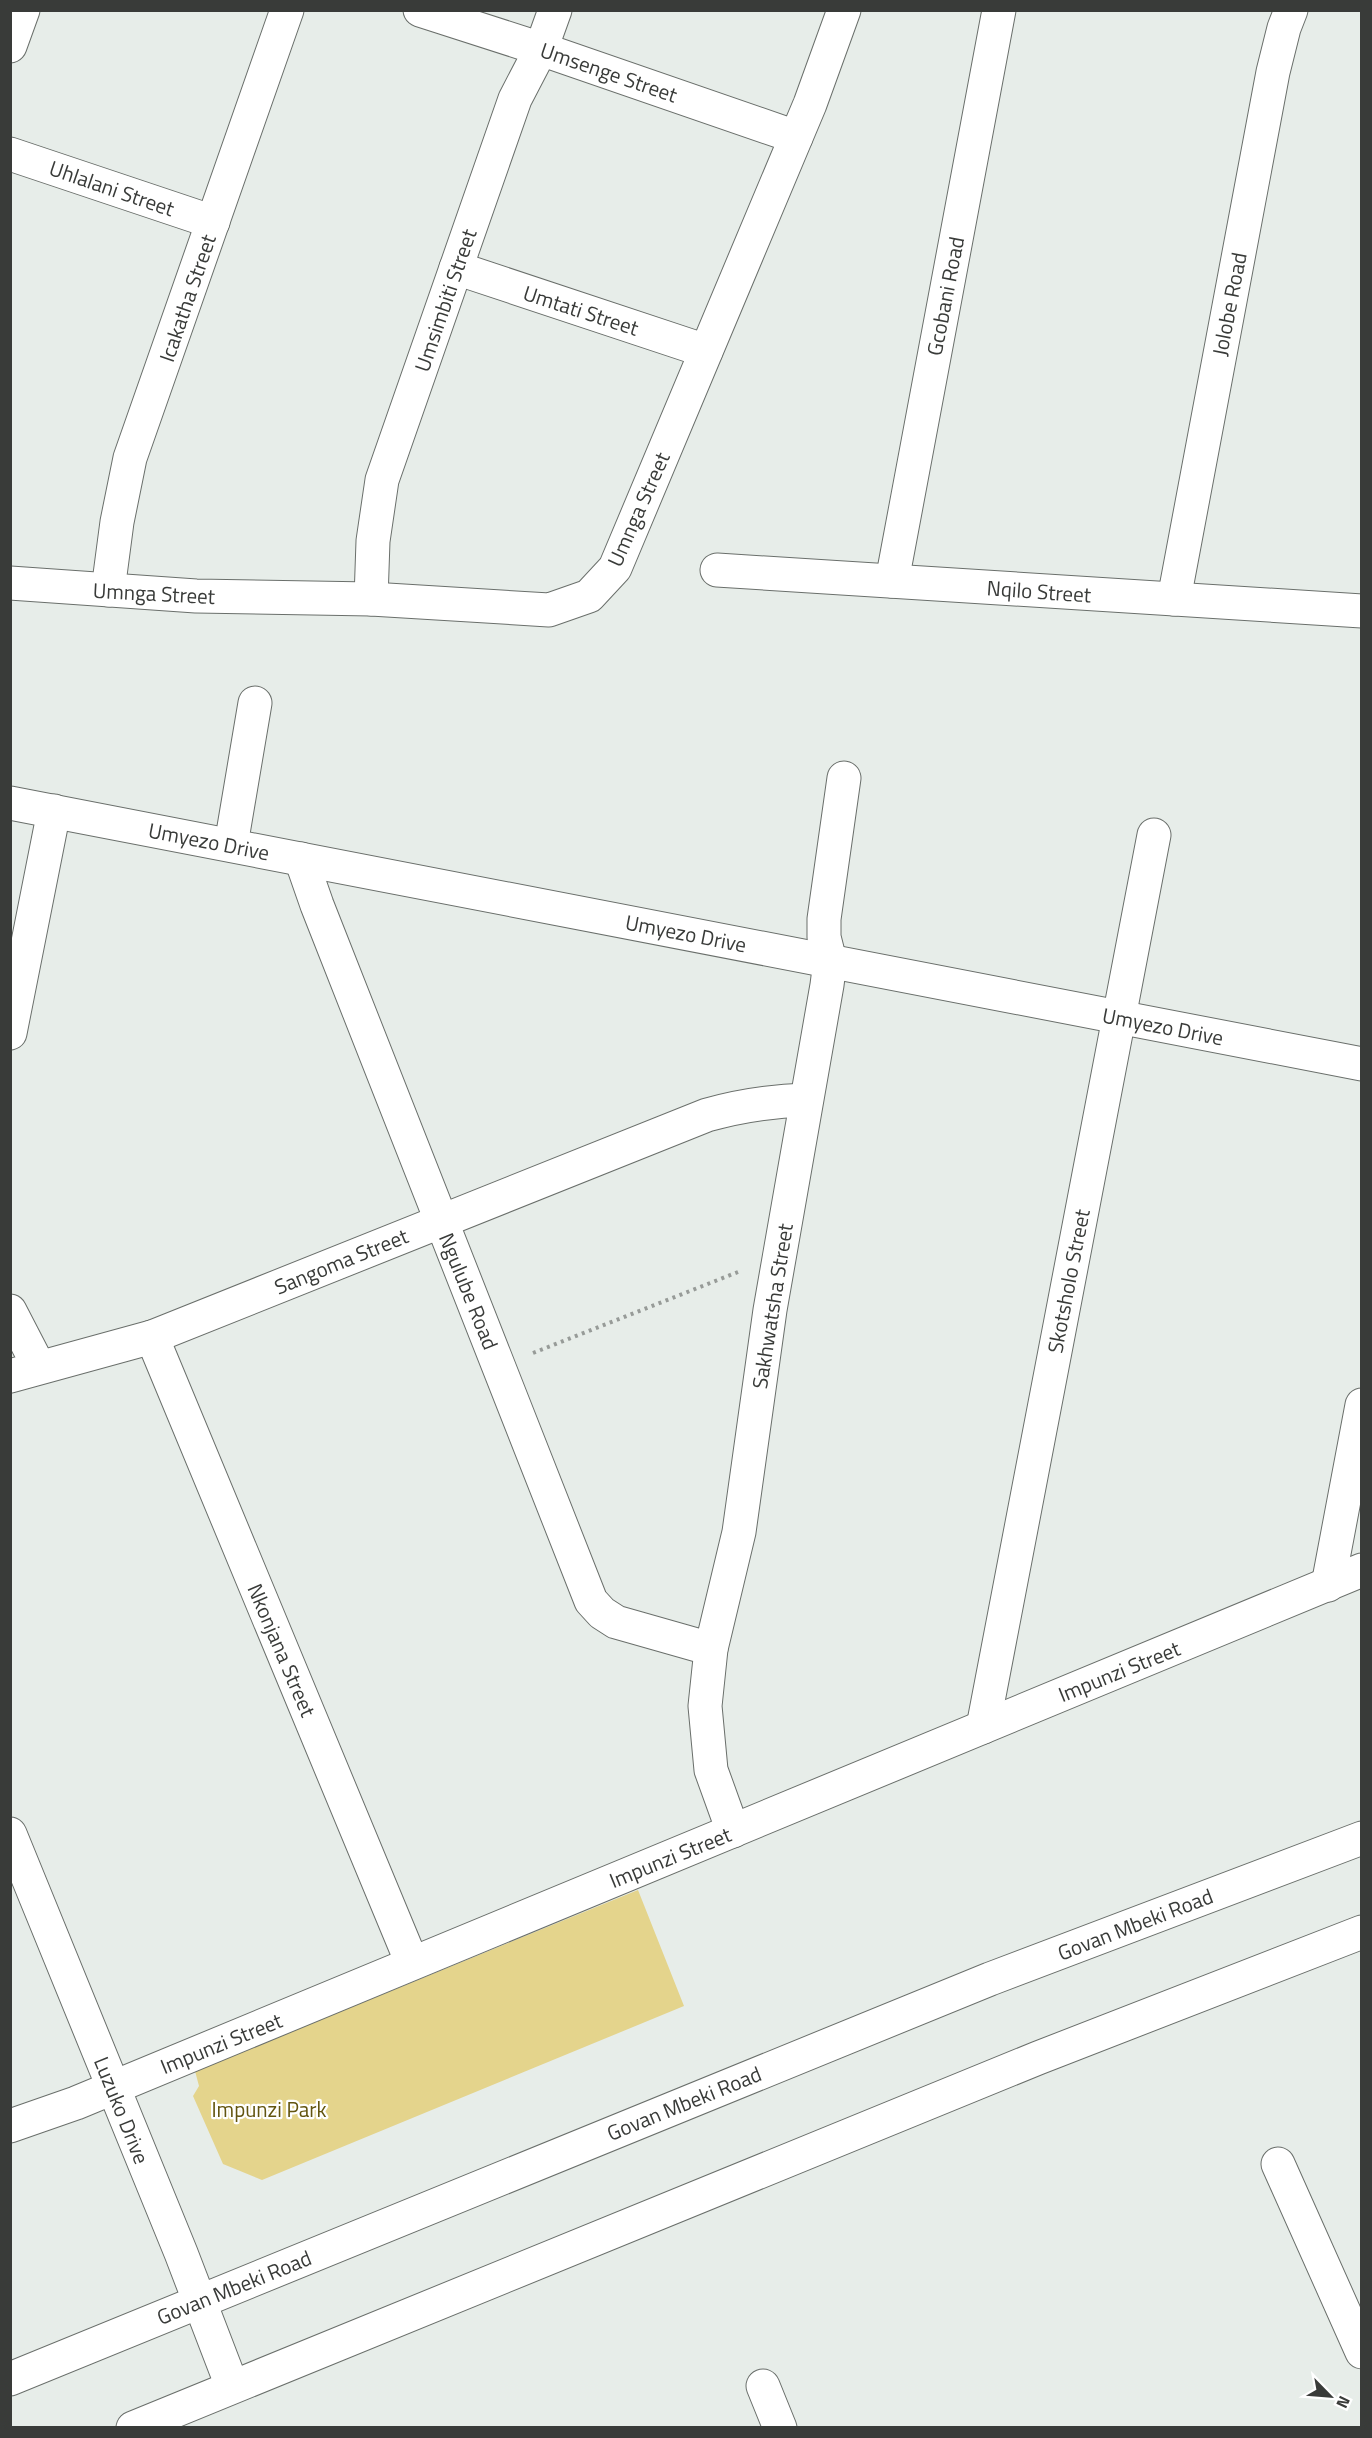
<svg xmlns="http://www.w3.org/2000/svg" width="1372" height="2438" viewBox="0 0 1372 2438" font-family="'Titillium Web',sans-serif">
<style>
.green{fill:#e4d48c}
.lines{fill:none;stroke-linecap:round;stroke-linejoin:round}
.minor-casing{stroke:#6a6f6b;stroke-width:35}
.major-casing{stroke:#6a6f6b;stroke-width:35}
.path{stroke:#979b98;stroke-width:4;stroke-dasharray:3 4.5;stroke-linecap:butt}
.minor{stroke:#fff;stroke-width:33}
.major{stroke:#fff;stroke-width:33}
.labels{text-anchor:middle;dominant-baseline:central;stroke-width:4.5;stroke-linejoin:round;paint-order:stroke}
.street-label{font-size:21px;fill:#393b39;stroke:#fff}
.park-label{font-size:21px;fill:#62540f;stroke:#fff}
</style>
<rect width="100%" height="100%" fill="#e7ede9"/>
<polygon class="green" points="638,1890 684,2006 262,2180 223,2164 193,2096 199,2086 195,2071"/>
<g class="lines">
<g class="minor-casing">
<g id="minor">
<polyline points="420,10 541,49 796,137"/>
<polyline points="10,46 23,10"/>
<polyline points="10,154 213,222"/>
<polyline points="456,268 706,351"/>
<polyline points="717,570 1362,611"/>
<polyline points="892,581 999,10"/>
<polyline points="10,583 196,596 371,599 549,610 589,596 615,568 810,104 844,10"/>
<polyline points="108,590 117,522 130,458 287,10"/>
<polyline points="371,599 373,541 382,480 515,99 541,49 555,10"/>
<polyline points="1174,599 1273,72 1284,28 1291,10"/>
<polyline points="10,803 1362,1064"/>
<polyline points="231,845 255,703"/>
<polyline points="301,859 317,905 591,1601 602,1613 616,1622 711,1649"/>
<polyline points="10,1033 54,811"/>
<polyline points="10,1311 39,1367"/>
<polyline points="152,1337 412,1963"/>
<path d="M 10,1376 L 152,1337 L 707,1115 C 742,1105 770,1101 806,1100"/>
<polyline points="1328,1585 1362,1405"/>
<polyline points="983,1727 1154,835"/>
<polyline points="733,1831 711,1770 705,1706 711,1649 739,1532 770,1310 827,985 830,961 824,937 824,919 844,778"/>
<polyline points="10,1834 181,2253 232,2386"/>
<polyline points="10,2126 76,2103 1362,1570"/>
<polyline points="1278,2164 1362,2352"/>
<polyline points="763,2386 780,2428"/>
</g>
</g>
<g class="major-casing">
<g id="major">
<polyline points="10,2379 990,1979 1362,1838"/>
<polyline points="133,2428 1038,2058 1362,1932"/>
</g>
</g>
<polyline class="path" points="533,1353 738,1272"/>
<use href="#minor" class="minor"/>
<use href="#major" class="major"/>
</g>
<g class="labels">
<g class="street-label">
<text transform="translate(609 72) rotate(19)">Umsenge Street</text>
<text transform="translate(112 188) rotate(19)">Uhlalani Street</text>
<text transform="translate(945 296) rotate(-79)">Gcobani Road</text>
<text transform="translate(187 298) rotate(-71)">Icakatha Street</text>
<text transform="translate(445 300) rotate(-71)">Umsimbiti Street</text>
<text transform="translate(1229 304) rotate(-79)">Jolobe Road</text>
<text transform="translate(581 310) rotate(18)">Umtati Street</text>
<text transform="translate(638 509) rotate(-66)">Umnga Street</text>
<text transform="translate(1039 591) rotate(4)">Nqilo Street</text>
<text transform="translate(154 593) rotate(3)">Umnga Street</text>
<text transform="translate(209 841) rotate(11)">Umyezo Drive</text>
<text transform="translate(686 933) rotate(11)">Umyezo Drive</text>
<text transform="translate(1163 1026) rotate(11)">Umyezo Drive</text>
<text transform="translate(341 1261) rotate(-22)">Sangoma Street</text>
<text transform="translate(1068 1281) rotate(-79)">Skotsholo Street</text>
<text transform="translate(469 1291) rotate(68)">Ngulube Road</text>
<text transform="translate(772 1306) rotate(-81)">Sakhwatsha Street</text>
<text transform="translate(282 1650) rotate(67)">Nkonjana Street</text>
<text transform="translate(1119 1671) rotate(-22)">Impunzi Street</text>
<text transform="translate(670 1857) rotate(-22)">Impunzi Street</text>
<text transform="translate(1135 1924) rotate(-21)">Govan Mbeki Road</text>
<text transform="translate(221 2043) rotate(-22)">Impunzi Street</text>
<text transform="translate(684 2103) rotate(-22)">Govan Mbeki Road</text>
<text transform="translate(122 2110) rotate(68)">Luzuko Drive</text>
<text transform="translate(234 2287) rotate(-22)">Govan Mbeki Road</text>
</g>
<g class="park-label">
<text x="269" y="2109">Impunzi Park</text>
</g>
</g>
<rect width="1372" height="2438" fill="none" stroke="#393b39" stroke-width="24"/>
<g transform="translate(1330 2396) rotate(115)" stroke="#ffffff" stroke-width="4.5" paint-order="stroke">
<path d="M0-4.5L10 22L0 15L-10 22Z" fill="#393b39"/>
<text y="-9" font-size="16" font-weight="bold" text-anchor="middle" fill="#393b39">N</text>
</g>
</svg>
